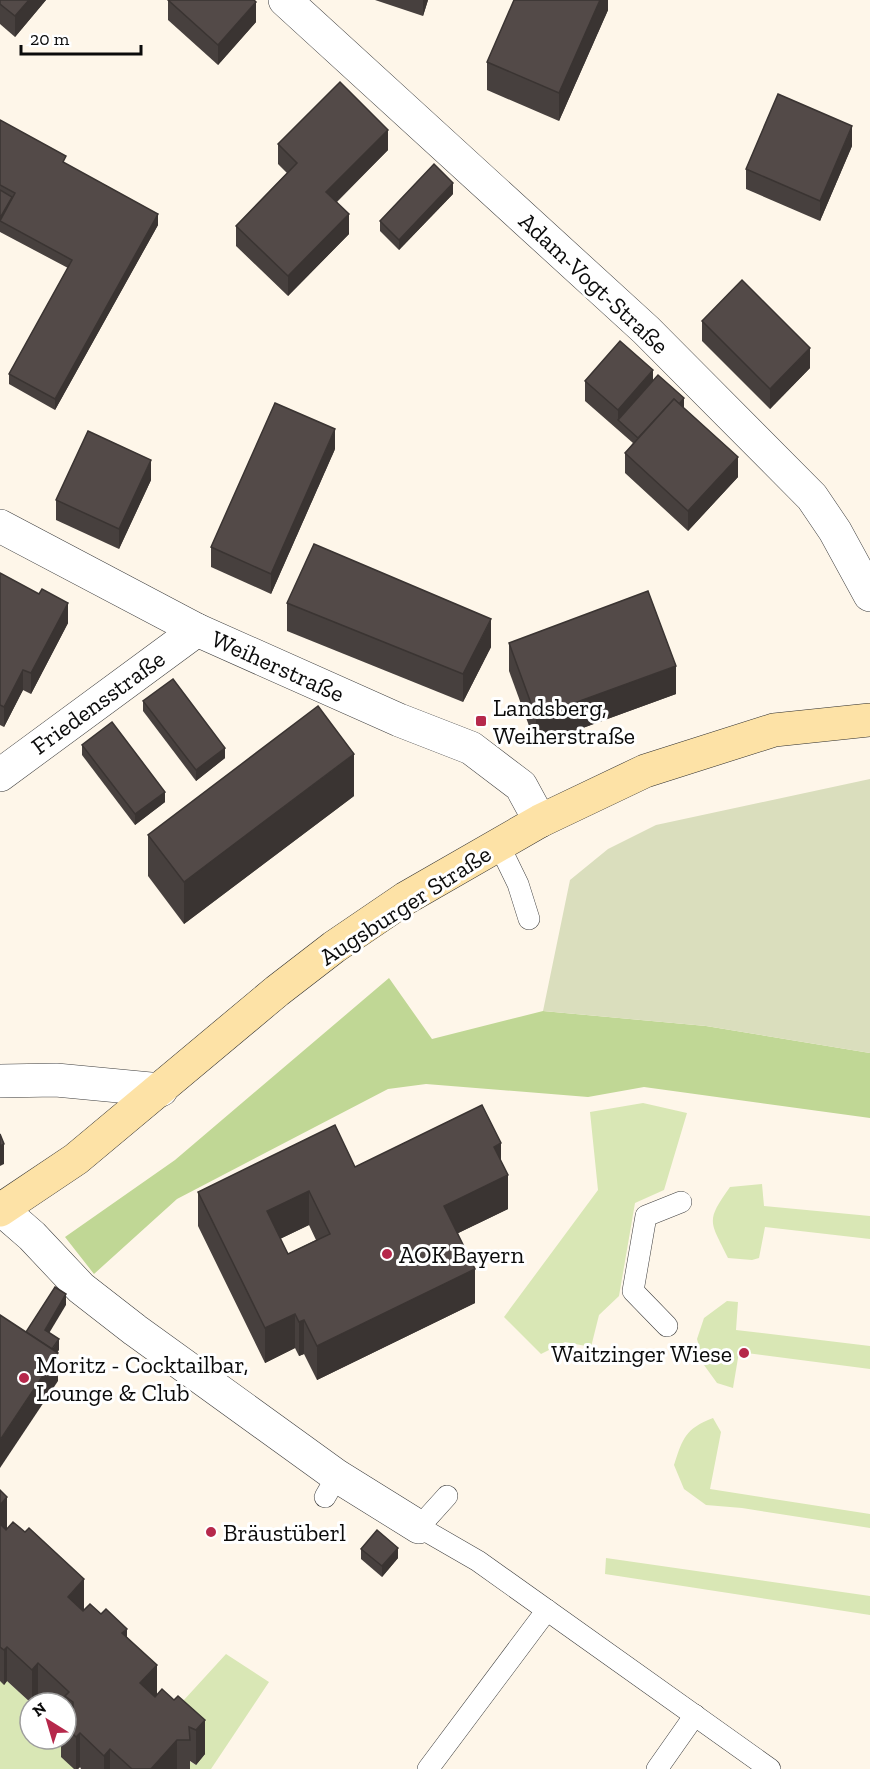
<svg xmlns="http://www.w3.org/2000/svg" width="870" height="1769" viewBox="0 0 870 1769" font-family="'Zilla Slab',serif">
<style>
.green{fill:#d9e7b5}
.forest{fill:#c0d795}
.cemetery{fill:#dadebd}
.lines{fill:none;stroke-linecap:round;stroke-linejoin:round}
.lane-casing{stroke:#3e3e3e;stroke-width:22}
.street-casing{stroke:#3e3e3e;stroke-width:34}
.secondary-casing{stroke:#2d2d2d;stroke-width:34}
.lane{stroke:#fff;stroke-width:21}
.street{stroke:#fff;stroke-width:33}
.secondary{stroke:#fde2a6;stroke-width:33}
.wall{fill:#47403e;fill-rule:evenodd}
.shaded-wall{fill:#3a3432}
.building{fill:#534a48;stroke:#3a3432;stroke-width:1.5;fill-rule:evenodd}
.poi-dot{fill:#b6284b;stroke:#fff;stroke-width:2}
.labels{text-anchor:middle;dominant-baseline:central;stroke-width:6;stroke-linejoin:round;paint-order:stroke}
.street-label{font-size:24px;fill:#0b0b0b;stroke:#fff}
.poi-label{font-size:24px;fill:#0b0b0b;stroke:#fff;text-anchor:start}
</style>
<rect width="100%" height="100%" fill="#fef6e9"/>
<g class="green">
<polygon points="643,1103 687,1113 664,1190 635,1203 619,1296 599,1315 591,1347 565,1342 541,1354 504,1317 598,1190 590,1112"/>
<path d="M 762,1184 L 764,1206 L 870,1216 L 870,1239 L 765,1227 L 759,1258 L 752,1260 L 728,1258 C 710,1221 705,1222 730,1187 Z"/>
<polygon points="727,1301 738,1302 736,1330 870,1346 870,1369 739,1352 733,1388 717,1383 704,1365 697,1339 704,1318"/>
<path d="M 713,1418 L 721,1432 L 710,1489 L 870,1514 L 870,1528 L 742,1508 L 706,1505 L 684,1489 L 674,1465 C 683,1438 685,1429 713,1418 Z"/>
<polygon points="606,1558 870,1596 870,1615 605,1574"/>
<polygon points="226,1654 269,1682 211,1769 189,1769 189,1761 196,1765 205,1754 162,1724"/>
<polygon points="0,1681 4,1684 7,1681 31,1703 30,1739 66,1739 74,1769 0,1769"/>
</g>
<polygon class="forest" points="389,978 432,1039 543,1011 706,1026 870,1053 870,1118 644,1087 588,1097 426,1084 388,1089 177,1199 94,1274 65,1237 175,1160"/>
<polygon class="cemetery" points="870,779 870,1053 706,1026 543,1011 570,880 608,849 656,825"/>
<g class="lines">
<g class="lane-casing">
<g id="lane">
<polyline points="499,845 518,884 529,919"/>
<polyline points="667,1326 633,1291 646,1216 681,1202"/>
<polyline points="447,1496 419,1527 478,1561 770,1769"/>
<polyline points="325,1497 337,1476"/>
<polyline points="428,1769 547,1610"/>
<polyline points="657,1769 695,1715"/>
</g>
</g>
<g class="street-casing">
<g id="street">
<polyline points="285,0 646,330 812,497 835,531 870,595"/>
<polyline points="0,526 197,630 399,720 471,748 521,786 540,821"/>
<polyline points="0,775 197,630"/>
<polyline points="0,1081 56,1080 161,1090"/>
<polyline points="1,1209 32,1236 81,1288 135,1330 337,1476 419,1527"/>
</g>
</g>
<g class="secondary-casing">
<polyline id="secondary" points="0,1210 76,1159 277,991 334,947 406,898 540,821 645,771 774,730 870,720"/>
</g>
<use href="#lane" class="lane"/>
<use href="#street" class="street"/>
<use href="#secondary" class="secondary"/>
</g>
<g class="wall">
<polygon points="0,0 46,0 15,37 0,24"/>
<polygon points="168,0 256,22 218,65 168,20"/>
<polygon points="375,0 428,0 423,16"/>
<polygon points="608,0 608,10 559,121 487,90 487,62"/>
<polygon points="0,120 158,225 55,410 9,384 9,374 68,268 0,232"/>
<polygon points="278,144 388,150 337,202 349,234 288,296 236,246 236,226 287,173 278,164"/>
<polygon points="852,146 820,221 746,189 746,169"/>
<polygon points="453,194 399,250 380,231 380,221"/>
<polygon points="702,321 810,368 770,409 702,341"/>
<polygon points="585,381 653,381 684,408 738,477 688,531 625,473 625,453 633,443 585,401"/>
<polygon points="335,449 271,594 211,567 211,547"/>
<polygon points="151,480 119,549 56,520 56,500"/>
<polygon points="0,573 68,623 31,694 23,690 4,727 0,725"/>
<polygon points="287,603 491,647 463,702 287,631"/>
<polygon points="509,643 676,694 536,745 509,671"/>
<polygon points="143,701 225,758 196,781 143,711"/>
<polygon points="82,745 165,802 135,825 82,755"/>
<polygon points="354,796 184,924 148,876 148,835"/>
<path d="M 501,1161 L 508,1209 L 458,1233 L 475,1303 L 317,1380 L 304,1354 L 299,1356 L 295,1348 L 265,1363 L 198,1226 L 198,1192 L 355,1167 ZM 309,1225 L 316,1240 L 288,1254 L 280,1239 Z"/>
<polygon points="0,1490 7,1529 84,1609 127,1637 157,1695 174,1700 205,1720 205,1754 196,1765 190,1761 190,1769 81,1769 80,1767 78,1769 74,1769 61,1757 61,1739 66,1739 66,1703 44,1703 38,1697 33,1703 31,1703 7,1681 4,1685 0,1681"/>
<polygon points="361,1549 398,1558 382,1577 361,1559"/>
</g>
<g class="shaded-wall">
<polygon points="29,0 46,0 15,37 15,16"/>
<polygon points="423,0 428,0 423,16"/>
<polygon points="600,0 608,0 608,10 559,121 559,93"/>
<polygon points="256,2 256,22 218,65 218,45"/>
<polygon points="852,126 852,146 820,221 820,201"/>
<polygon points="388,130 388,150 326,212 326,192"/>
<polygon points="453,183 453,194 399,250 399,240"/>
<polygon points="12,197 12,207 0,221 0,228 0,218"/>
<polygon points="158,214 158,225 55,410 55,399"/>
<polygon points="349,214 349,234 288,296 288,276"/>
<polygon points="810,348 810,368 770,409 770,389"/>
<polygon points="653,370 653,391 618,420 618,410"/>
<polygon points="684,398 684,409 643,442"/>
<polygon points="335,429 335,449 271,594 271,574"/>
<polygon points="738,457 738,477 688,531 688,511"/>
<polygon points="151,460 151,480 119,549 119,529"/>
<polygon points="68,603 68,623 31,694 31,673"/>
<polygon points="491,619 491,647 463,702 463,674"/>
<polygon points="676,666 676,694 536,745 536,717"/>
<polygon points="23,670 23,690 4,727 4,707"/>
<polygon points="225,748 225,758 196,781 196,770"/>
<polygon points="354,754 354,796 184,924 184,882"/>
<polygon points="165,792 165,802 135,825 135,814"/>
<polygon points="501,1143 501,1177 494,1147"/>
<polygon points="4,1144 4,1164 0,1166 0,1146"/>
<polygon points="508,1175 508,1209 444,1240 444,1206"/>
<polygon points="309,1191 309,1225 267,1245 267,1211"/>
<polygon points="475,1269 475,1303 317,1380 317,1346"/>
<polygon points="66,1294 66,1305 45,1340 45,1330"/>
<polygon points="295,1314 295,1348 265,1363 265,1328"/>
<polygon points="304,1320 304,1354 299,1356 299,1322"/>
<polygon points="59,1339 59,1350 51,1362 51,1351"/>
<polygon points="58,1353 58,1381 0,1468 0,1440"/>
<polygon points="7,1497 7,1531 0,1540 0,1505"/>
<polygon points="398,1548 398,1558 382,1577 382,1566"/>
<polygon points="84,1579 84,1613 68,1597"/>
<polygon points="127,1629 127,1663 122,1633"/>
<polygon points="7,1647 7,1681 4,1685 4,1650"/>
<polygon points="38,1663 38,1697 32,1703 32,1670"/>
<polygon points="157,1665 157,1699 140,1683"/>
<polygon points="205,1720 205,1754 196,1765 196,1730"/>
<polygon points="80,1733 80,1767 78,1769 76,1769 76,1737"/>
<polygon points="177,1740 177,1769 151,1769"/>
<polygon points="110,1749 110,1769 104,1769 104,1756"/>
</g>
<g class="building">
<polygon points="0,0 29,0 15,16 0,4"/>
<polygon points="168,0 254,0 256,2 218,45"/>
<polygon points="514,0 600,0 559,93 487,62"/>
<polygon points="340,82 388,130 326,192 349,214 288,276 236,226 297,163 278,144"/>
<polygon points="778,94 852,126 820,201 746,169"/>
<polygon points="0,120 66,156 63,162 158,214 55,399 9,374 72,260 0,221 15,193 0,185"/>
<polygon points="434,164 453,183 399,240 380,221"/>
<polygon points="0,190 12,197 0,218"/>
<polygon points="742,280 810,348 770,389 702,321"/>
<polygon points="620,341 653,370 618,410 585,381"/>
<polygon points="658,375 684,398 679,404 674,399 638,438 618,420"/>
<polygon points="674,399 738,457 688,511 625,453"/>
<polygon points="275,403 335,429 271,574 211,547"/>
<polygon points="88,431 151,460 119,529 56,500"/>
<polygon points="314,544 491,619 463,674 287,603"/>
<polygon points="0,573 39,594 42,589 68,603 31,673 23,670 4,707 0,705"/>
<polygon points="648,591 676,666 536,717 509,643"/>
<polygon points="173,679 225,748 196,770 143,701"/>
<polygon points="318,706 354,754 184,882 148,835"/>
<polygon points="112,722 165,792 135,814 82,745"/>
<path d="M 482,1105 L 501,1143 L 494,1147 L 508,1175 L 444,1206 L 475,1269 L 317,1346 L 304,1320 L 299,1322 L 295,1314 L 265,1328 L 198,1192 L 335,1125 L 355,1167 ZM 309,1191 L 330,1234 L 288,1254 L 267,1211 Z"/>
<polygon points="0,1134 4,1144 0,1146"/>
<polygon points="55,1287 66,1294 45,1330 59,1339 52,1349 26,1332"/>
<polygon points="0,1315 58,1353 0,1440"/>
<polygon points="0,1490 7,1497 0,1505"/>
<polygon points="13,1522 25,1532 29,1528 84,1579 68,1597 83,1611 90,1604 101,1614 106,1609 127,1629 122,1633 157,1665 140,1683 155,1697 162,1689 174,1700 178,1696 205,1720 196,1730 189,1727 190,1740 177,1740 151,1769 132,1769 110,1749 104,1756 80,1733 76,1737 66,1727 66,1717 73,1710 73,1702 65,1696 69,1692 38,1663 32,1670 7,1647 4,1650 0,1647 0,1524 6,1530"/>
<polygon points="377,1530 398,1548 382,1566 361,1549"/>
</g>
<g class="poi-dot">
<rect x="475" y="715" width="12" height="12" rx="3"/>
<circle cx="387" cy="1254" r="6"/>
<circle cx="744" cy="1353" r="6"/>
<circle cx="24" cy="1378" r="6"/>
<circle cx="211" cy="1532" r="6"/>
</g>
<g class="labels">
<g class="street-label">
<text transform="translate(594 283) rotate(43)">Adam-Vogt-Straße</text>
<text transform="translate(278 666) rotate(24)">Weiherstraße</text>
<text transform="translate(98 702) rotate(-36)">Friedensstraße</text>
<text transform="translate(405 905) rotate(-33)">Augsburger Straße</text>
</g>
<g class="poi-label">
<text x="493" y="707">Landsberg,<tspan x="493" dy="28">Weiherstraße</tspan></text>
<text x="399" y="1254">AOK Bayern</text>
<text x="732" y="1353" text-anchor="end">Waitzinger Wiese</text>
<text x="36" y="1364">Moritz - Cocktailbar,<tspan x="36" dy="28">Lounge &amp; Club</tspan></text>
<text x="223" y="1532">Bräustüberl</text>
</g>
</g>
<g transform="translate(48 1721) rotate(323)"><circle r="28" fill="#ffffff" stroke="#9d9d9d" stroke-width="1.5"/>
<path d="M0-4.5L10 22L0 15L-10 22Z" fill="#b6284b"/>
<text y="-9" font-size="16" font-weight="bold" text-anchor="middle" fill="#0b0b0b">N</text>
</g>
<path d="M21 45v9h120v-9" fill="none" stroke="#0b0b0b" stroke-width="3"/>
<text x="30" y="45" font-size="18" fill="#0b0b0b" stroke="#ffffff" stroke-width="4.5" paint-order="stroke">20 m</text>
</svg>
